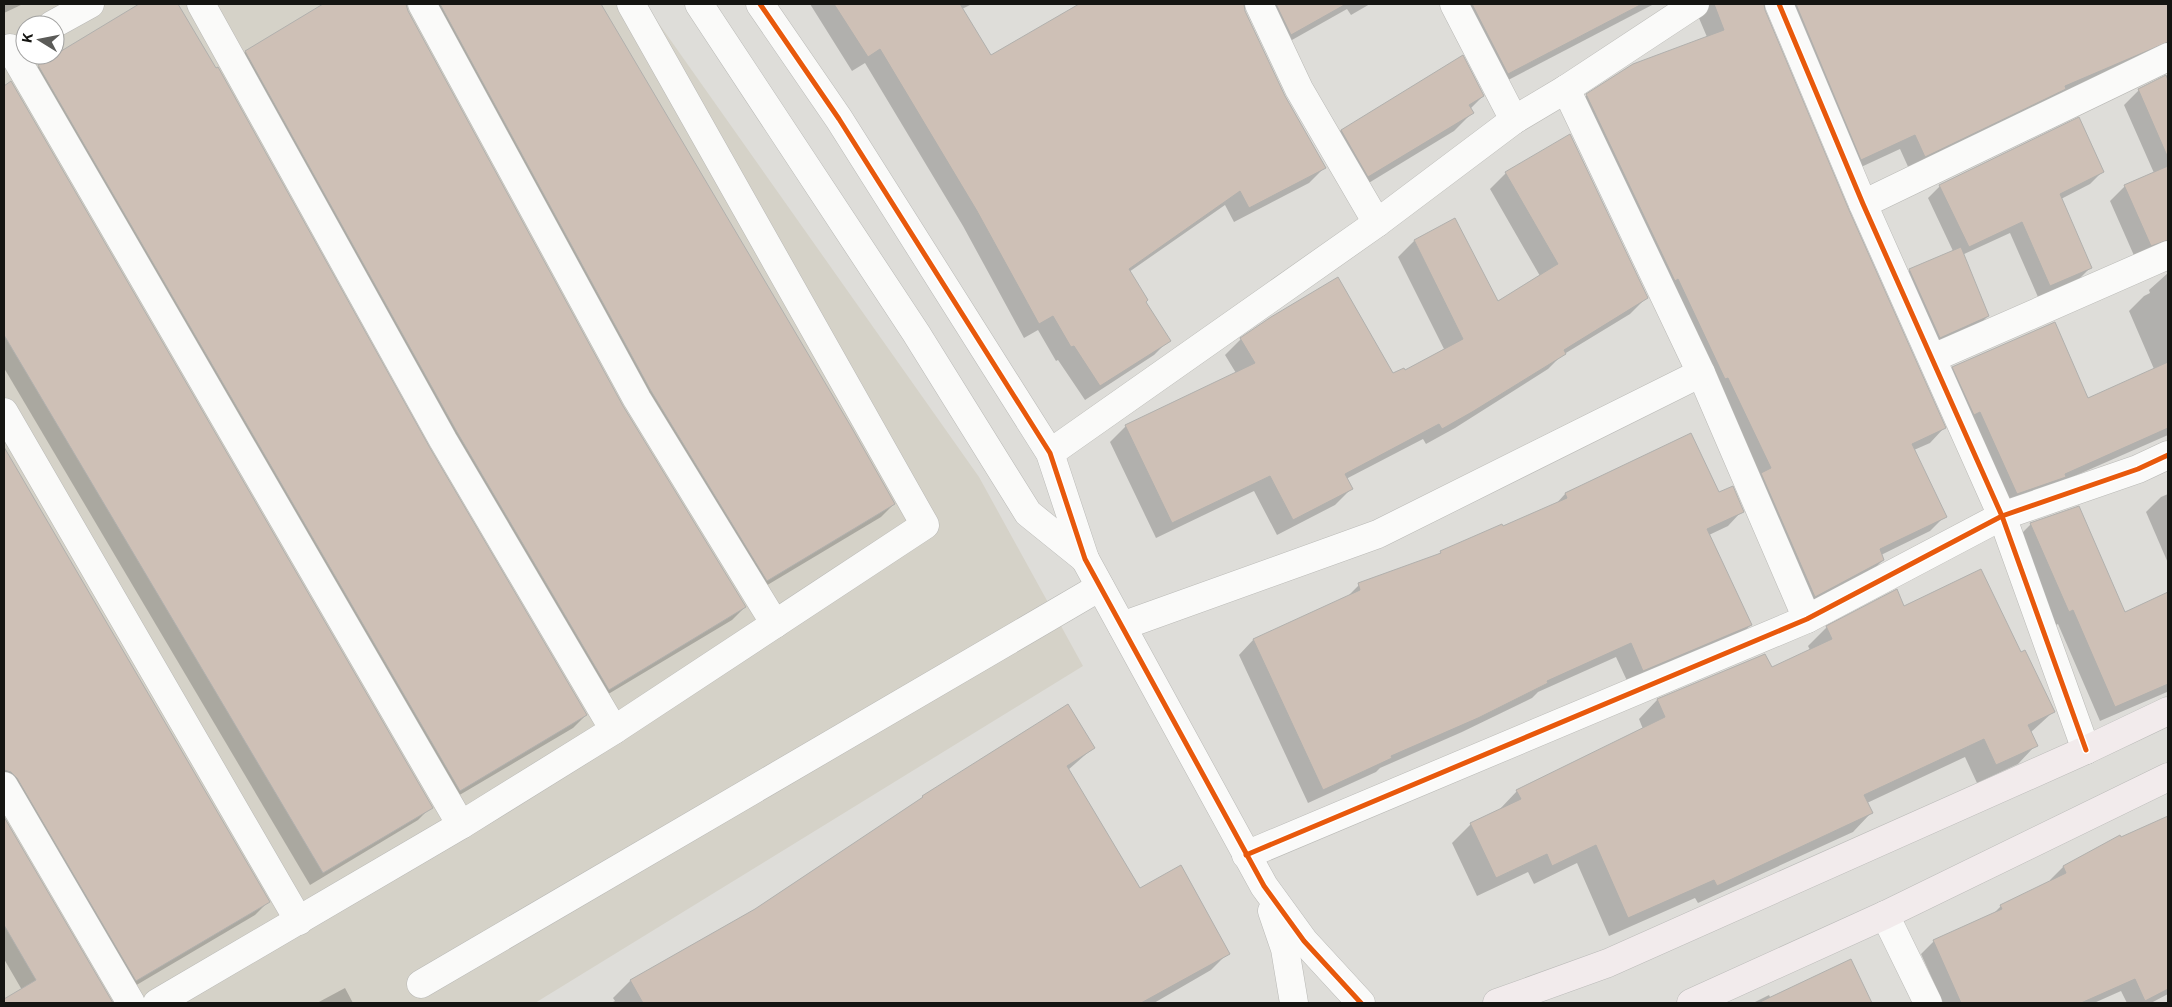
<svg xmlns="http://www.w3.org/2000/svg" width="2172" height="1007" viewBox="0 0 2172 1007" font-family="'IBM Plex Sans',sans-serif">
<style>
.built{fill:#d5d2c8;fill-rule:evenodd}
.shadow{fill:#0003}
.building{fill:#cec0b6;stroke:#b1b0ad}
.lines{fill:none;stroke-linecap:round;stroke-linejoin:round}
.minor-casing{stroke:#b9b9b6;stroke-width:29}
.major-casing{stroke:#bbbbb9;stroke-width:29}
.minor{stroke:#fafaf9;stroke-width:28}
.major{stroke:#f2ebec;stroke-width:28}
.cycleway-casing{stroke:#fff;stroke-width:8}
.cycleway{stroke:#e8590c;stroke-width:5}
</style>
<rect width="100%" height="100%" fill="#deddd9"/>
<path class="built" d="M 4,4 L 645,4 L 979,477 L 1083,666 L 535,1003 L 4,1003 ZM 25,25 L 55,25 L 55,55 L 25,55 Z"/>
<g class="shadow">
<polygon points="4,4 23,4 4,13"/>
<polygon points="142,4 177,4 428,449 586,715 573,728 446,803 26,79 39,66"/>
<polygon points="325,4 405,4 407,12 622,407 745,607 732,620 595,702 233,64 245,52"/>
<polygon points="418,4 600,4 894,504 881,517 754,593"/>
<polygon points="810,4 972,4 962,9 991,57 1082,4 1243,4 1244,11 1284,96 1324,168 1309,183 1234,222 1225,205 1129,272 1144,302 1169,340 1154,355 1085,400 1058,360 1056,361 1038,330 1024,338 963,226 865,63 852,71"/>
<polygon points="1247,4 1370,4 1351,15 1347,9 1276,49"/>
<polygon points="1449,4 1654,4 1493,88"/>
<polygon points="1693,4 1762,4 1763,10 1847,211 1944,428 1930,443 1914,450 1945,516 1930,531 1881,555 1883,560 1868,575 1800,611 1572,110 1587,95 1707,37"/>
<polygon points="1768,4 2168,4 2168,69 1910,171 1900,149 1846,174"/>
<polygon points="2168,76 2168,266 2136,260 2110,201 2125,186 2154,173 2124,105 2139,90"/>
<polygon points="11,83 431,807 418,820 310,885 4,368 4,87"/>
<polygon points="1483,96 1470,109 1472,113 1454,131 1349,195 1323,149 1341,130"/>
<polygon points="2102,172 2090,184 2061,199 2091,267 2079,279 2038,297 2010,233 1962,255 1988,316 1975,329 1927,350 1897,283 1910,270 1953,251 1928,198 1940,186"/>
<polygon points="1506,173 1646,298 1630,314 1561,356 1548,369 1455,428 1426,444 1423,439 1346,479 1351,489 1335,505 1277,535 1254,491 1156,538 1110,442 1126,426 1236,373 1225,355 1241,339 1393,375 1404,372 1444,349 1398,257 1414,241 1454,220 1498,303 1540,276 1490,189"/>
<polygon points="2168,273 2168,435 2002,508 1938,382 1953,368 2088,400 2154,369 2129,311 2144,296 2150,293 2149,290"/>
<polygon points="4,448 268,902 255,915 123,993 4,790"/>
<polygon points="1565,494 1718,494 1742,511 1728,526 1709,535 1751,625 1736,639 1629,685 1616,657 1538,692 1532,698 1462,732 1380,768 1376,772 1308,803 1239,655 1253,640 1346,598 1359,585 1437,555 1441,552 1555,505"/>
<polygon points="2168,494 2168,563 2146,512 2161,497"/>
<polygon points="2031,524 2124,613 2168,594 2168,696 2167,692 2100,721 2058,624 2054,626 2016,539"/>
<polygon points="1903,608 2020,653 2053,712 2030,733 2036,745 2018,764 1977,783 1965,757 1867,803 1871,813 1853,832 1698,903 1695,898 1609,936 1577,863 1534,884 1528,872 1477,896 1452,843 1471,824 1499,810 1517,791 1643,729 1639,719 1657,700 1765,655 1771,669 1810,650 1808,646 1827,627"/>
<polygon points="1067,706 1093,748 1068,770 1140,889 1228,953 1211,970 1154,1003 611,1003 615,1001 613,998 630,981 755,910 917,803 923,797"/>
<polygon points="2168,817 2168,994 2151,1003 2127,1003 2121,991 2094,1003 1943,1003 1921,954 1934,941 1992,915 2001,906 2051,882 2050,880 2063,867 2120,837 2120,839"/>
<polygon points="4,819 112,1003 4,1003 4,1001 22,990 4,959"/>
<polygon points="1850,960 1871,1003 1753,1003 1769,995 1771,999"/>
<polygon points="345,988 353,1003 317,1003"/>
</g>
<g class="building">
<polygon points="139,4 178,4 216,68 218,67 430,448 587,715 460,791 38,65"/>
<polygon points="323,4 406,4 408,11 623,406 746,607 609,690 457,432 245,51"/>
<polygon points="440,4 601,4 853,430 895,504 767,581 651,391"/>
<polygon points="834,4 960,4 991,55 1079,4 1244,4 1245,11 1285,96 1326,168 1249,208 1240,191 1129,269 1148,300 1146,302 1171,341 1100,386 1074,346 1071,347 1053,316 1039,324 977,211 880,49 868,57"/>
<polygon points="1276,4 1346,4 1291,35"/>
<polygon points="1472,4 1642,4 1508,74"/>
<polygon points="1714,4 1764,4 1765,10 1849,210 1946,428 1912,444 1947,517 1880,549 1884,560 1815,597 1761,473 1771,468 1728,378 1725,379 1678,279 1675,281 1586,94 1633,64 1724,30"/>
<polygon points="1796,4 2168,4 2168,42 2065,86 2066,89 1925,157 1915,135 1861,160"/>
<polygon points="1463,55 1484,96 1469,105 1474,113 1368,177 1341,130"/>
<polygon points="2166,75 2168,80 2168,158 2138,89"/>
<polygon points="11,81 433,808 323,873 4,335 4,86"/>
<polygon points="2079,117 2104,172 2060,194 2092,268 2050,286 2022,222 1969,247 1939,185"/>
<polygon points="1570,134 1648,298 1564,350 1566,354 1472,412 1442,429 1439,424 1345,474 1353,489 1293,520 1270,476 1172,523 1125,425 1255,363 1240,338 1271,317 1338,277 1393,373 1404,368 1405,370 1463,339 1414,240 1455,218 1498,301 1556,265 1558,264 1505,172"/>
<polygon points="2168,166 2168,240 2151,246 2124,185"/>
<polygon points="1961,247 1989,316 1940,338 1909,269"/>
<polygon points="2055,322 2088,398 2168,362 2168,428 2065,474 2066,477 2017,494 1980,412 1974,415 1952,367"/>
<polygon points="1691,433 1719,492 1733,486 1744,512 1707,529 1752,625 1643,671 1631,643 1547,681 1548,683 1478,718 1391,756 1392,758 1323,790 1253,639 1360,590 1358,583 1441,553 1440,551 1502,524 1503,526 1567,498 1565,493"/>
<polygon points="4,447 270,902 136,981 17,778 11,772 4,770"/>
<polygon points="2079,506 2125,612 2168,592 2168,684 2115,707 2073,610 2069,612 2030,523"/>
<polygon points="1981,569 2021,652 2025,650 2055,712 2028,725 2038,746 1996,765 1984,739 1864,795 1873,813 1717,886 1714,880 1628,918 1596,845 1552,866 1547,854 1496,878 1470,823 1521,799 1516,790 1665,717 1657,699 1765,654 1772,667 1832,639 1826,626 1897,589 1904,606"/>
<polygon points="1068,704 1095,748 1067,766 1140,888 1181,865 1230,954 1141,1003 643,1003 630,980 755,909 923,797 922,796"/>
<polygon points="2168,816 2168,989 2145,1001 2135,979 2081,1003 1961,1003 1933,940 2002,909 2000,905 2066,873 2063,866 2120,835 2121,837"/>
<polygon points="4,817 113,1003 4,1003 4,999 36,980 4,925"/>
<polygon points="1851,959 1872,1003 1758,1003"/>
</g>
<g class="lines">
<g class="minor-casing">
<g id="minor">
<polyline points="201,4 443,440 614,730"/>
<polyline points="422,4 637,399 775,624"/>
<polyline points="699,4 916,333 1028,513 1085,559"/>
<polyline points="760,4 839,119 1050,453 1085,559 1264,886 1304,941 1361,1003"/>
<polyline points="1259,4 1299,89 1377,223"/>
<polyline points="1454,4 1514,120"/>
<polyline points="1779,4 1863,204 2002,516 2086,750"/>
<polyline points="52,25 90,4"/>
<polyline points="10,48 461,825"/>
<polyline points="1566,89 1701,373 1807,619"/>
<polyline points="1863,204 2168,57"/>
<polyline points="1933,358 2168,255"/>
<polyline points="4,412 299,921"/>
<polyline points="1050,453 1377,223 1514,120 1566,89 1695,4"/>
<polyline points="1122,626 1378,534 1701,373"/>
<polyline points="4,786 131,1003"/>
<polyline points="1246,855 1807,619 2002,516 2138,469 2168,455"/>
<polyline points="1272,911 1285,949 1294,1003"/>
<polyline points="1885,915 1928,1003"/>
<polyline points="421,984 1100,587"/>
<polyline points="157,1003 461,825 614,730 925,525 631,4"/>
</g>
</g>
<g class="major-casing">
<g id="major">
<polyline points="1497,1003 1608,963 2086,750 2168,711"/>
<polyline points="1691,1003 1885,915 2168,777"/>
</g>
</g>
<use href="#minor" class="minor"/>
<use href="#major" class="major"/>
<g class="cycleway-casing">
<g id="cycleway">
<polyline points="760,4 839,119 1050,453 1085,559 1264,886 1304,941 1361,1003"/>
<polyline points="1779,4 1863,204 2002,516 2086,750"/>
<polyline points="1246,855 1807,619 2002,516 2138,469 2168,455"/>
</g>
</g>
<use href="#cycleway" class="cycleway"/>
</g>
<rect width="2172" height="1007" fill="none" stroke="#151512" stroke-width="10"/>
<g transform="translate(40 40) rotate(280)"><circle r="24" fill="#ffffff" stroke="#a1a1a0"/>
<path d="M0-4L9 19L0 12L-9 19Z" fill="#5b5b58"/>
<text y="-8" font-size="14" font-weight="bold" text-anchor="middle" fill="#151512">K</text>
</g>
</svg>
